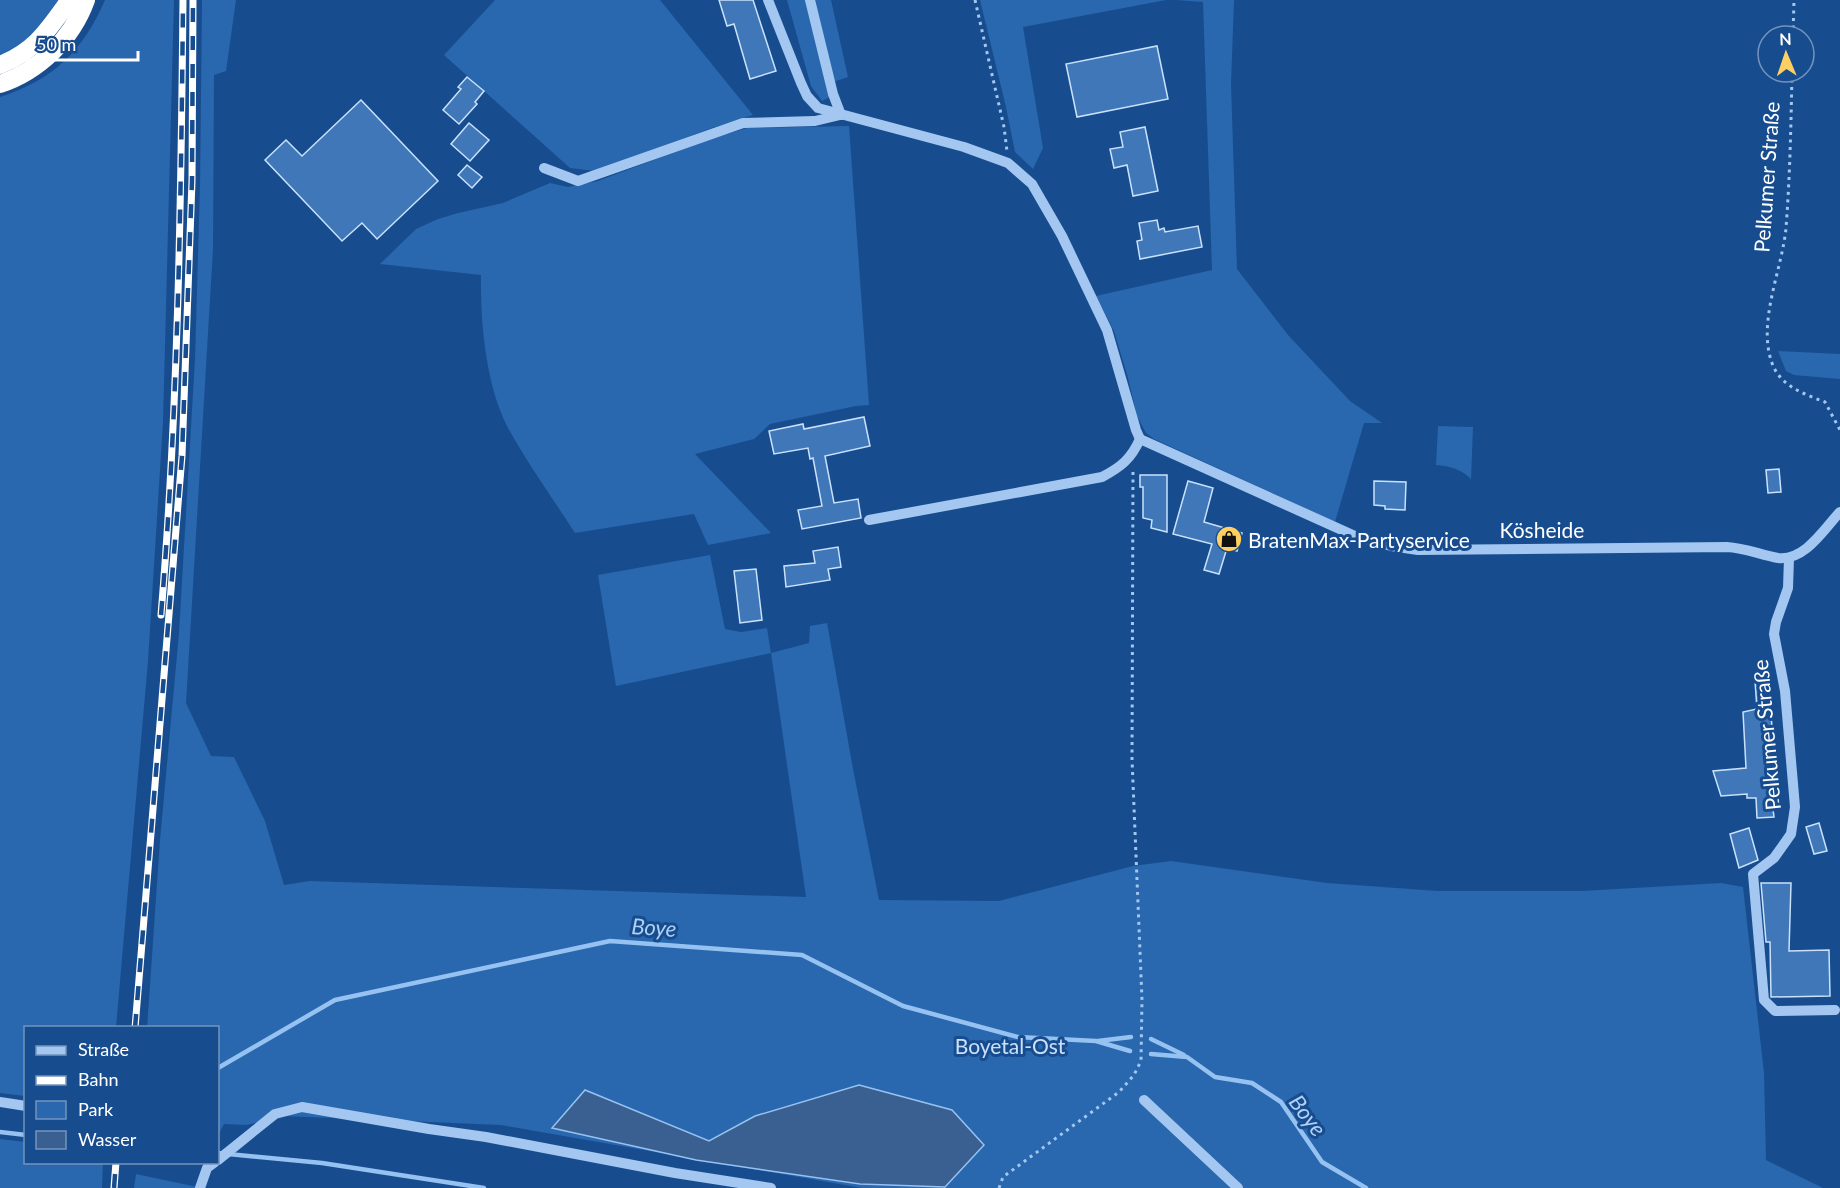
<svg xmlns="http://www.w3.org/2000/svg" width="1840" height="1188" viewBox="0 0 1840 1188" font-family="Lato,sans-serif">
<style>
.green{fill:#2967ae}
.water{fill:#396090;stroke:#96c2f2;stroke-width:1.5}
.lines{fill:none;stroke-linecap:round;stroke-linejoin:round}
.stream{stroke:#96c2f2;stroke-width:4.5}
.building{fill:#3f77b8;stroke:#cae1fb;stroke-width:1.5}
.path{stroke:#a3c7f0;stroke-width:3;stroke-dasharray:3 4.5;stroke-linecap:butt}
.minor{stroke:#a3c7f0;stroke-width:10}
.highway{stroke:#fff;stroke-width:18}
.rail-casing{stroke:#fff;stroke-width:7}
.rail{stroke:#174d8f;stroke-width:4.5;stroke-dasharray:14;stroke-linecap:butt}
.labels{text-anchor:middle;dominant-baseline:central;stroke-width:6;stroke-linejoin:round;paint-order:stroke}
.street-label{font-size:21px;fill:#fff;stroke:#174d8f}
.poi-label{font-size:21px;fill:#fff;stroke:#174d8f;text-anchor:start}
.park-label{font-size:21px;fill:#cae1fb;stroke:#174d8f}
.water-label{font-size:22px;font-style:italic;fill:#afd1f7;stroke:#174d8f}
</style>
<rect width="100%" height="100%" fill="#174d8f"/>
<g class="green">
<polygon points="0,0 60,0 42,28 5,56 2,54 0,55"/>
<path d="M 105,0 L 174,0 L 163,422 L 148,661 L 116,1027 L 26,1028 L 25,1096 L 0,1093 L 0,97 C 53,80 83,51 105,0 Z"/>
<polygon points="202,0 236,0 226,71 214,75 213,249 186,703 211,756 234,757 265,821 284,885 310,881 806,897 771,653 616,686 598,575 710,555 725,629 741,632 767,628 771,653 809,643 810,626 827,623 853,769 879,900 999,901 1133,866 1171,861 1327,883 1438,891 1582,891 1721,883 1743,887 1764,1073 1766,1160 1823,1188 862,1188 501,1125 284,1116 246,1125 224,1124 218,1135 218,1028 147,1028 160,840 179,633 195,359 200,186"/>
<polygon points="495,0 660,0 753,115 712,128 595,171 570,168 444,55"/>
<polygon points="787,0 831,0 848,77 827,84 830,97 822,101 811,86"/>
<polygon points="980,0 1166,0 1023,27 1043,148 1033,169 1015,152 1006,107"/>
<polygon points="1176,0 1234,0 1231,84 1237,269 1288,335 1350,401 1382,423 1364,423 1335,522 1154,439 1146,433 1137,416 1128,378 1114,331 1096,296 1212,270 1203,2"/>
<path d="M 849,126 L 869,405 L 856,406 L 770,424 L 754,439 L 695,454 L 771,533 L 708,545 L 694,514 L 575,533 C 553,499 528,464 508,428 C 486,386 480,322 481,275 L 380,264 L 416,229 L 438,219 L 458,213 L 503,203 L 550,183 L 568,187 L 598,181 L 704,141 L 747,128 Z"/>
<polygon points="1778,351 1840,354 1840,379 1794,375 1786,371"/>
<path d="M 1438,426 L 1473,427 L 1471,479 C 1461,469 1450,466 1436,465 Z"/>
<polygon points="0,1139 25,1142 26,1162 103,1163 102,1188 0,1188"/>
<polygon points="136,1174 202,1188 134,1188"/>
</g>
<polygon class="water" points="859,1085 952,1110 984,1145 945,1187 860,1184 696,1160 552,1128 585,1090 709,1141 755,1116"/>
<g class="lines">
<g class="stream">
<polyline points="1151,1039 1184,1055"/>
<polyline points="1098,1041 1131,1037"/>
<polyline points="1151,1054 1187,1057 1215,1077 1252,1083 1281,1102 1322,1162 1366,1188"/>
<polyline points="218,1068 335,1000 610,941 802,955 903,1006 1018,1037 1096,1041 1130,1051"/>
<polyline points="0,1132 26,1135"/>
<polyline points="218,1153 322,1163 484,1188"/>
</g>
</g>
<g class="building">
<polygon points="719,0 753,0 776,71 750,79 734,24 727,26"/>
<polygon points="1157,46 1168,99 1077,117 1066,64"/>
<polygon points="467,77 484,91 475,102 477,104 459,124 443,110 461,89 458,87"/>
<polygon points="361,100 438,181 377,239 362,223 342,241 265,160 286,140 302,156"/>
<polygon points="469,123 489,140 470,161 451,144"/>
<polygon points="1145,127 1158,191 1133,196 1127,165 1114,168 1110,149 1123,147 1120,132"/>
<polygon points="467,165 482,177 472,188 458,175"/>
<polygon points="1157,220 1159,230 1164,228 1165,232 1198,226 1202,247 1140,259 1137,241 1142,240 1139,223"/>
<polygon points="864,417 870,446 825,456 834,503 858,499 861,518 802,529 798,510 822,506 813,458 810,459 808,448 774,454 769,431 803,424 804,429"/>
<polygon points="1779,469 1781,492 1768,493 1766,470"/>
<polygon points="1140,475 1167,475 1167,532 1151,528 1152,520 1143,518 1143,487 1140,487"/>
<polygon points="1188,481 1213,488 1204,522 1242,533 1237,551 1227,548 1219,574 1204,570 1212,544 1173,534"/>
<polygon points="1374,481 1406,482 1405,510 1385,509 1385,506 1374,505"/>
<polygon points="838,547 841,567 828,569 830,580 786,587 784,566 815,563 813,551"/>
<polygon points="756,569 762,620 740,623 734,571"/>
<polygon points="1768,680 1779,809 1773,809 1774,817 1757,818 1756,798 1747,798 1747,794 1721,796 1713,771 1746,768 1743,712 1757,709 1755,681"/>
<polygon points="1819,823 1827,851 1814,854 1806,827"/>
<polygon points="1749,828 1758,860 1739,868 1730,834"/>
<polygon points="1761,883 1791,883 1789,951 1829,950 1830,996 1771,997 1770,942 1766,942"/>
</g>
<g class="lines">
<g class="path">
<polyline points="975,0 1004,127 1007,151"/>
<polyline points="1793,36 1794,0"/>
<path d="M 1792,72 C 1791,124 1790,176 1786,228 C 1782,270 1757,322 1772,363 C 1780,386 1804,394 1825,402 L 1840,430"/>
<polyline points="999,1188 1003,1177 1119,1092 1134,1075 1141,1061 1142,1000 1132,759 1133,470"/>
</g>
<g class="minor">
<polyline points="768,0 801,83 807,96 818,108 964,147 1008,163 1032,184 1062,236 1107,330 1136,430 1140,439"/>
<polyline points="810,0 833,94 841,115"/>
<polyline points="544,168 578,181 743,123 815,121 840,115"/>
<path d="M 1140,439 L 1355,536 L 1391,546 L 1418,550 L 1727,547 C 1745,548 1761,555 1778,558 C 1805,561 1824,529 1840,512"/>
<path d="M 869,520 L 1102,477 C 1121,467 1131,459 1140,439"/>
<polyline points="1789,558 1788,588 1776,622 1774,634 1785,691 1795,807 1791,834 1774,858 1753,874 1764,1000 1775,1011 1835,1010"/>
<polyline points="1144,1100 1238,1188"/>
<polyline points="0,1102 26,1106"/>
<polyline points="218,1160 275,1114 302,1107 429,1129 486,1137 675,1173 771,1188"/>
<polyline points="200,1188 207,1168 215,1162"/>
</g>
<g class="highway">
<path d="M 0,65 C 33,52 46,33 66,5 L 68,0"/>
<path d="M 0,84 C 39,71 72,39 86,0"/>
</g>
<g class="rail-casing">
<g id="rail">
<path d="M 161,615 C 178,411 181,205 183,0"/>
<polyline points="135,1028 182,456 192,181 193,0"/>
<polyline points="114,1188 116,1162"/>
</g>
</g>
<use href="#rail" class="rail"/>
</g>
<defs>
<g id="shop-disc" transform="scale(1.35)"><circle r="9.5" fill="#ffcf62" stroke="#174d8f"/><path d="M-5-2.5h2.3a2.7 3.5 0 0 1 5.4 0H5L5.5 6h-11ZM-1.5-2.5h3a1.5 2.3 0 0 0-3 0Z" fill="#111"/></g>
</defs>
<g fill-rule="evenodd">
<use href="#shop-disc" x="1229" y="539"/>
</g>
<g class="labels">
<g class="street-label">
<text transform="translate(1766 177) rotate(-86)">Pelkumer Straße</text>
<text x="1542" y="529">Kösheide</text>
<text transform="translate(1766 735) rotate(-95)">Pelkumer Straße</text>
</g>
<g class="poi-label">
<text x="1248" y="539">BratenMax-Partyservice</text>
</g>
<g class="park-label">
<text x="1010" y="1045">Boyetal-Ost</text>
</g>
<g class="water-label">
<text transform="translate(654 927) rotate(4)">Boye</text>
<text transform="translate(1308 1115) rotate(53)">Boye</text>
</g>
</g>
<rect x="24" y="1026" width="195" height="138" fill="#174d8f" stroke="#7494bc" stroke-width="1.5"/>
<rect x="36" y="1046" width="30" height="9" fill="#a3c7f0" stroke="#7494bc" stroke-width="1.5"/>
<text x="78" y="1056" font-size="18" fill="#ffffff">Straße</text>
<rect x="36" y="1076" width="30" height="9" fill="#ffffff" stroke="#7494bc" stroke-width="1.5"/>
<text x="78" y="1086" font-size="18" fill="#ffffff">Bahn</text>
<rect x="36" y="1101" width="30" height="18" fill="#2967ae" stroke="#7494bc" stroke-width="1.5"/>
<text x="78" y="1116" font-size="18" fill="#ffffff">Park</text>
<rect x="36" y="1131" width="30" height="18" fill="#396090" stroke="#7494bc" stroke-width="1.5"/>
<text x="78" y="1146" font-size="18" fill="#ffffff">Wasser</text>
<g transform="translate(1786 54) rotate(358)"><circle r="28" fill="#174d8f" stroke="#7494bc" stroke-width="1.5"/>
<path d="M0-4.5L10 22L0 15L-10 22Z" fill="#ffcf62"/>
<text y="-9" font-size="16" font-weight="bold" text-anchor="middle" fill="#ffffff">N</text>
</g>
<path d="M27 51v9h111v-9" fill="none" stroke="#ffffff" stroke-width="3"/>
<text x="36" y="51" font-size="18" fill="#ffffff" stroke="#174d8f" stroke-width="4.5" paint-order="stroke">50 m</text>
</svg>
